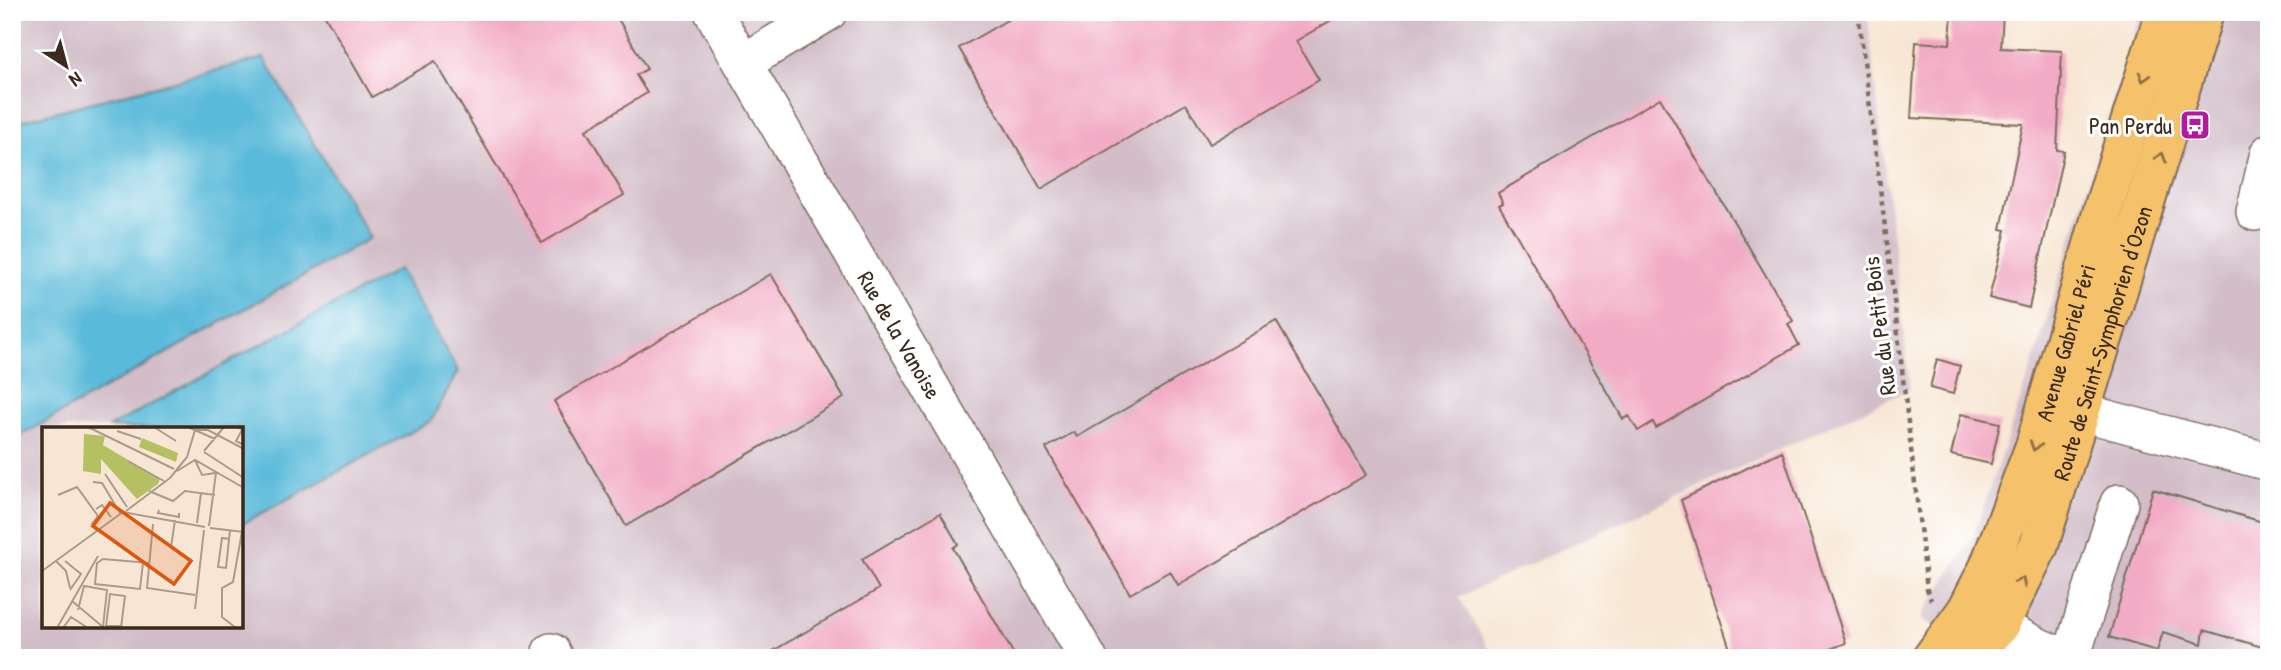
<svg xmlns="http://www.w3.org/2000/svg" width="2281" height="670" viewBox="0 0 2281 670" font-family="'Patrick Hand',sans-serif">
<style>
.industrial{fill:#d2bdc8;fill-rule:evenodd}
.water{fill:#5abad9;stroke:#4a727c;stroke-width:2}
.building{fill:#f2abc4}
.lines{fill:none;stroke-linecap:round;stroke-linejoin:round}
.minor-casing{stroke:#7d6c5d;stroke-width:40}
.major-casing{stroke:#7d6c5d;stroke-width:42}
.path{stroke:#7d6c5d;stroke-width:4.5;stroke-dasharray:5 5;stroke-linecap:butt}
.minor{stroke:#fff;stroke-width:37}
.major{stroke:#f5c16b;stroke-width:38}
.oneway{stroke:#8f6e41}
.labels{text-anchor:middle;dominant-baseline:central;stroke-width:6;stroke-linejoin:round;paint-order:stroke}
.poi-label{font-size:23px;fill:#3b2a1e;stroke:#fff;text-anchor:end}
.street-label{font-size:23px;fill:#3b2a1e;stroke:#fff}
.inset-road{fill:none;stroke:#ac9b8b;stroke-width:2}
.view{fill:#df570d;fill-opacity:0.15;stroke:#df570d;stroke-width:3.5}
.inset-edge{fill:none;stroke:#3b2a1e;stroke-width:3.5}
</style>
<rect width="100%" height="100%" fill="#fff"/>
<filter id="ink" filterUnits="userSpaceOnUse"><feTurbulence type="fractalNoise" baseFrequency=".0143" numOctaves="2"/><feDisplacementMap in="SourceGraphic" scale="14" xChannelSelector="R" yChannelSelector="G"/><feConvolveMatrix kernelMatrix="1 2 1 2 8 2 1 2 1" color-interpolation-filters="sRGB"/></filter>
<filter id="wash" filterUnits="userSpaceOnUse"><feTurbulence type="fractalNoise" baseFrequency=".00686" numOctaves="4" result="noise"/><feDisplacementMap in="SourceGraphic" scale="28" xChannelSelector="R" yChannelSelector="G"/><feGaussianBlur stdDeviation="1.57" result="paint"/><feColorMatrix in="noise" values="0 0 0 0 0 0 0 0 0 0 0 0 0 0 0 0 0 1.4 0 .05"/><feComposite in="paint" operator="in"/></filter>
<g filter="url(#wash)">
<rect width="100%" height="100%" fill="#f7e6d3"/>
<g class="industrial">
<path d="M 12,12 L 1867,12 L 1910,389 L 1459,597 L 1494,658 L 12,658 ZM 44,428 L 242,428 L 242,626 L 44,626 Z"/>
<polygon points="2141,12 2269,12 2269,658 1979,658 1921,618 1973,537 2033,364"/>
</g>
<g class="water">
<polygon points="264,58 370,238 13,440 12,123"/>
<polygon points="399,269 458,371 431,421 242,524 242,428 108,428"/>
</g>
<g id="blocks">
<g class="building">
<polygon points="323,12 614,12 647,69 636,75 647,93 586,130 624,195 542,243 435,61 372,97"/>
<polygon points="1021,12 1345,12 1296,41 1319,80 1210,144 1186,104 1041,189 959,48"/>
<polygon points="1952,12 2003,12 2001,48 2062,51 2057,150 2064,151 2029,308 1989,298 2006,230 2001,229 2023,124 1911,118 1916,42 1950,44"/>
<polygon points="1660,98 1793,321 1788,324 1799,345 1656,428 1653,422 1638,431 1629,416 1623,419 1499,205 1503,203 1498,193"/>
<polygon points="771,274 844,398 626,526 554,401"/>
<polygon points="1276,321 1366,475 1178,585 1170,571 1130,594 1046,448 1074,432 1077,437"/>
<polygon points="1937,359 1960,366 1953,394 1930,388"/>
<polygon points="1961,414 2000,423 1991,464 1951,455"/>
<polygon points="1782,451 1846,643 1807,658 1733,658 1681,500"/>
<polygon points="2153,489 2269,524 2269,649 2204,630 2202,644 2163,632 2157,651 2109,637"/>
<polygon points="940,513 958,544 953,548 1016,658 761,658 879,589 862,559"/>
</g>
</g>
</g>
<g filter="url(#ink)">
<use href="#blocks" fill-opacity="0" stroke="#7d6c5d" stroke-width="2"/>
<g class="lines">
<g class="minor-casing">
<g id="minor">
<path id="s1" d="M 713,12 L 1088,658"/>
<polyline points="743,63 828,12"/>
<polyline points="2255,212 2269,153"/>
<polyline points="2081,412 2269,462"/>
<polyline points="1972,613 2041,648 2066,658"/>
<polyline points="551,652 554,658"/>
<polyline points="2071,658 2119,503"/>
</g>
</g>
<g class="major-casing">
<g id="major">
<path id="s2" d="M 1932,658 L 1967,610 L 1989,567 L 2035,446 L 2105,203 L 2165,12"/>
<path id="s3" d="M 1969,658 L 1999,626 L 2039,545 L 2204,12"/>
</g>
</g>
<polyline class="path" points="1858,12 1893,291 1927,589 1931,600"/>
<use href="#minor" class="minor"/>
<use href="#major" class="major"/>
</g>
<defs><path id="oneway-chevron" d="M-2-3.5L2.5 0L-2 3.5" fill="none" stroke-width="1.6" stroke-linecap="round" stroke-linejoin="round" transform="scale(1.75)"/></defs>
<g class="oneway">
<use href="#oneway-chevron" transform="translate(2144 77) rotate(107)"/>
<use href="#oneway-chevron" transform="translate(2161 157) rotate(-73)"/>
<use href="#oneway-chevron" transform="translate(2035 446) rotate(108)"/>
<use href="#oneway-chevron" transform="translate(2021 582) rotate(-64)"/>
</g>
</g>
<defs>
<g id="bus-square" transform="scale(1.575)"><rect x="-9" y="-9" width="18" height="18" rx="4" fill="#b5179e" stroke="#fff"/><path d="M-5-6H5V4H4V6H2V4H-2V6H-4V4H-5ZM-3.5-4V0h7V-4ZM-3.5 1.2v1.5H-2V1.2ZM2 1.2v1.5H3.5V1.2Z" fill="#fff"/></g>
</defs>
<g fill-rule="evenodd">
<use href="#bus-square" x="2195" y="125"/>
</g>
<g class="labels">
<g class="poi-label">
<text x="2172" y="125">Pan Perdu</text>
</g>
<g class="street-label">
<text transform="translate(1879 326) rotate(-97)">Rue du Petit Bois</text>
<text stroke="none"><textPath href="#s1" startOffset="373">Rue de la Vanoise</textPath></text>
<text stroke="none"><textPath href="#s2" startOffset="345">Avenue Gabriel Péri</textPath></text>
<text stroke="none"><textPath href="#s3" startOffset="346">Route de Saint-Symphorien d'Ozon</textPath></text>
</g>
</g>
<g transform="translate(42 427)">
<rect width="201" height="201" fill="#f7e6d3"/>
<path d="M 42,7 L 63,9 L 61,18 L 118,52 L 116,57 L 95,72 L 59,32 L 59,47 L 41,44 ZM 100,11 L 136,26 L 134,35 L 97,20 Z" fill="#b4c062"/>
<path class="inset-road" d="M 46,0 L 132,42M 112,0 L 134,14M 146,0 L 173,12M 196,0 L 200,3 L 194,14 L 202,18M 75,4 L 99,12M 162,24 L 182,0M 162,25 L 202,51M 153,33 L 160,48 L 174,46 L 167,99M 86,34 L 122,54M 135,44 L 153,33 L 202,61M 63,47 L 85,80M 128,51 L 145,30 L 153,3 L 166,3 L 202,22M 51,55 L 60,56 L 78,86M 107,64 L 131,74 L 143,64 L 173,68M 16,68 L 35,60 L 56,89 L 50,97 L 54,103M 54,82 L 60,78 L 69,90M 117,83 L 116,86 L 137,90 L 137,86M 84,84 L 128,51M 155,96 L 159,66M 111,97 L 105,161 L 153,168M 168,101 L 202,105M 187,112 L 180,111 L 176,140 L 184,141 L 188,103M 129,120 L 133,93M 14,134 L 24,144 L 28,161M 23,134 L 39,147 L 28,163M 101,136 L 98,162 L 53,157 L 55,136 L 61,132 L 107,136M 0,144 L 81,85 L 163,100M 30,174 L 61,200M 153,182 L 162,103M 36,183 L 42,159 L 65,163 L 61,200M 15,201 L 56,129M 21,201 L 29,190 L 46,201M 79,201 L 83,169 L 68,167 L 64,199 L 80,199M 194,201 L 180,190 L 180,161 L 191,155 L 200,105"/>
<path class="view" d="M 68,76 L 149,134 L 132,157 L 51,99 Z"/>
<rect width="201" height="201" class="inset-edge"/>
</g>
<rect width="2281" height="670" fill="none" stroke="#fff" stroke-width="42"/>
<g transform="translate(66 66) rotate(144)" stroke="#ffffff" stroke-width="5" paint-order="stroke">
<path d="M0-5L12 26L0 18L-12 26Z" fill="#3b2a1e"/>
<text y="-10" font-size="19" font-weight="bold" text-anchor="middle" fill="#3b2a1e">N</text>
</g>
</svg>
